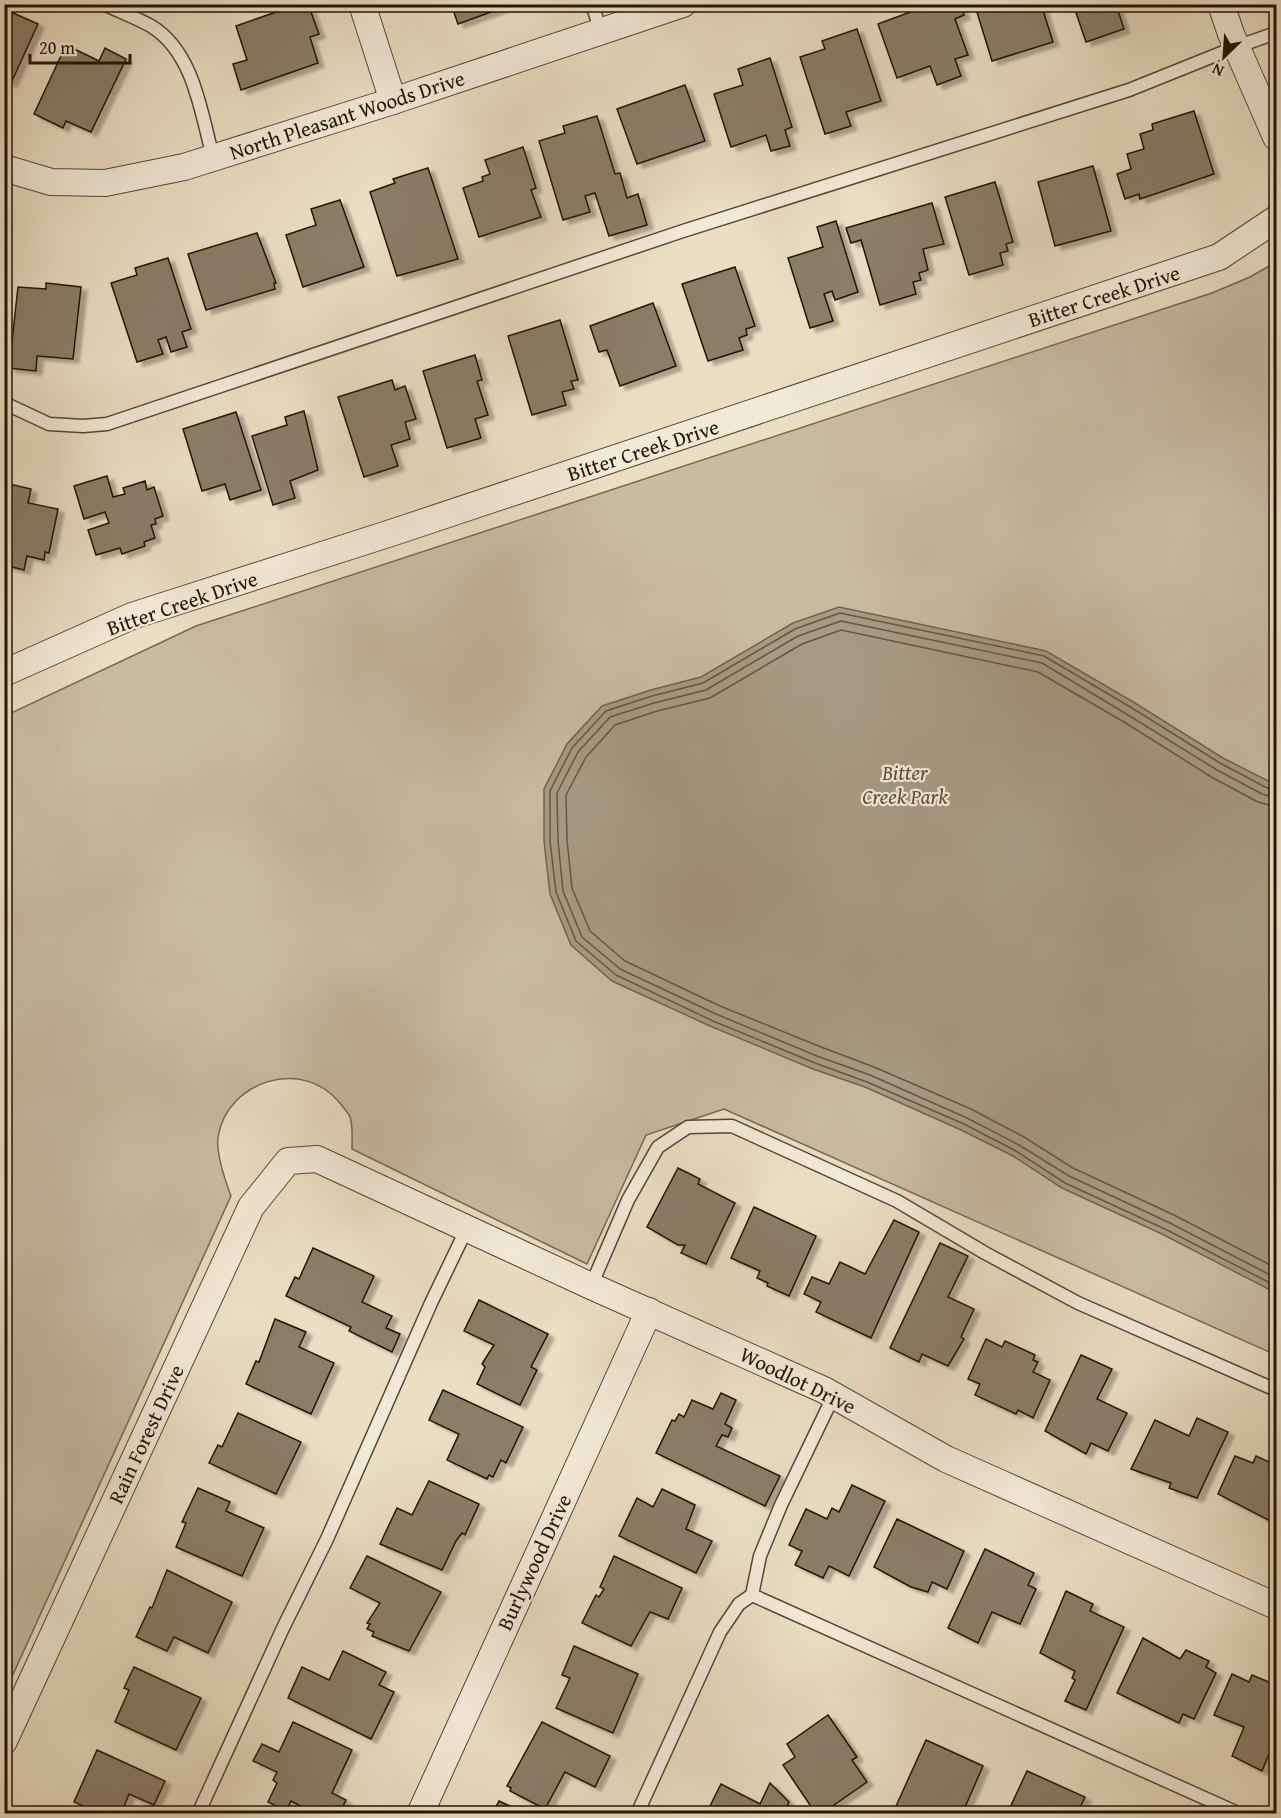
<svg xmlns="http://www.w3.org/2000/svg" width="1281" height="1818" viewBox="0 0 1281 1818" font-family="'Gentium Book Plus',serif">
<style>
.green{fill:#c9bba2;stroke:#766752;stroke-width:1.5}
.water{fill:#a79982;stroke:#73634f;stroke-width:1.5}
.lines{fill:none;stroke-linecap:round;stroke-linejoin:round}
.shore{stroke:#665642;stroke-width:1.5}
.building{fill:#8b7d67;stroke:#241303;stroke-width:1.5;filter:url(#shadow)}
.service-casing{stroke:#564633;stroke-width:15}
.minor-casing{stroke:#564633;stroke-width:28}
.service{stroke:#f2ead8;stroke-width:12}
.minor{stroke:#f2ead8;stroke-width:26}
.labels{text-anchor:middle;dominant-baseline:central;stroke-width:4.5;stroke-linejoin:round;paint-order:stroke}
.street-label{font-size:21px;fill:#241303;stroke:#f2ead8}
.park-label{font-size:21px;font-style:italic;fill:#5e4e3b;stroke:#f2ead8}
</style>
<defs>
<filter id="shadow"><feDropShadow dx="6" dy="4" stdDeviation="1.5" flood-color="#0004"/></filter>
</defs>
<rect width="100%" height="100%" fill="#ebdec3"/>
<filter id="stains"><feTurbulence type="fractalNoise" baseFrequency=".00333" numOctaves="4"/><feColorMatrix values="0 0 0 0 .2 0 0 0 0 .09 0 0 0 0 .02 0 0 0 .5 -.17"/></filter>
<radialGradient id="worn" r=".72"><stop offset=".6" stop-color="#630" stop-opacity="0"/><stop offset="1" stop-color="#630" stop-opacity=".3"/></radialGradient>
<path class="green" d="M 1276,262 L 1276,1355 L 724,1109 L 646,1135 L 587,1264 L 352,1149 C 352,1141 353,1124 350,1117 C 348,1112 342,1106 339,1102 C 302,1057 227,1081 218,1137 C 216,1153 225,1180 231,1196 L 5,1692 L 5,719 L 11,713 L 196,626 L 1212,293 L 1250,277 Z"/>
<polygon class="water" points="839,607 1046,651 1135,703 1223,758 1276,785 1276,1293 1164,1235 1062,1188 1013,1156 961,1130 865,1087 813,1069 710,1026 612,981 571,945 550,894 544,841 544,789 567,744 602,706 651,690 701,677 793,623"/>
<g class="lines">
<g class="shore">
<polyline points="1276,790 1265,787 1220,763 1132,708 1044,656 840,613 795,629 703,683 652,696 606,711 572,748 550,791 550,841 556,892 576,941 616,975 713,1021 815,1063 867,1082 964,1124 1016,1151 1065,1183 1167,1230 1276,1286"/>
<polyline points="1276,798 1262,794 1217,770 1128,715 1042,663 841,621 798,636 706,690 654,703 610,717 578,752 557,793 558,841 563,891 582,937 620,969 716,1014 817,1056 870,1075 967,1118 1019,1145 1069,1176 1170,1223 1276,1278"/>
<polyline points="1276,807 1258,802 1213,778 1124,722 1038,672 841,630 802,644 710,698 657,711 615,725 586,757 566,795 567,840 572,888 590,931 625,961 720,1006 821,1047 874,1067 971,1109 1024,1137 1073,1168 1174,1215 1276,1268"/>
</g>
</g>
<g class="building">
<polygon points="299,4 308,4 319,34 310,37 318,63 241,90 233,64 247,60 236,26"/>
<polygon points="451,4 513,4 458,24"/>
<polygon points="932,4 960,4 964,15 955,19 968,55 955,59 961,76 937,85 930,66 897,78 878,24"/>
<polygon points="991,4 1041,4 1053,42 992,61 976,9"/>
<polygon points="1073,4 1116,4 1124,29 1086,42"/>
<polygon points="4,9 38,24 11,83 4,80"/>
<polygon points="857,29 881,101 846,112 851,126 825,134 800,57 825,49 822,41"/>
<polygon points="66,45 99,61 105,48 126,59 91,132 66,121 63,128 34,114"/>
<polygon points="770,58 792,127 785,130 790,146 771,151 766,135 731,147 714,94 743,85 738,69"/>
<polygon points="685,85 705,141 637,164 617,109"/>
<polygon points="1194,111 1214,174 1140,199 1139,194 1125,199 1117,174 1131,169 1127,154 1144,149 1140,134 1153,130 1152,124"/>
<polygon points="597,116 615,174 620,173 627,198 638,194 647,225 609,236 595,193 585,196 590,212 563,220 539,141 565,133 563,126"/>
<polygon points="523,147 536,188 531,190 541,217 479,237 463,188 483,181 482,177 490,174 485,160"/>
<polygon points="1093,166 1111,231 1055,246 1038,182"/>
<polygon points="428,168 458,259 397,276 370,192 395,183 393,179"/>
<polygon points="995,182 1013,242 1006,244 1008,251 1000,253 1003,265 969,275 945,197"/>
<polygon points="340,200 364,267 303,287 286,235 316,225 311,209"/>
<polygon points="932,203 944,244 923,249 928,270 919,273 921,280 913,282 916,294 880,305 861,240 851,243 846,228"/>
<polygon points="836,221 858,292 835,300 832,291 824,294 833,321 810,328 788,258 823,247 817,227"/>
<polygon points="257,233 276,283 274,283 275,289 206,310 188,254"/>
<polygon points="168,258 191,329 182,332 187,347 171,352 166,337 158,340 163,354 137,362 111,283 137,275 135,268"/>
<polygon points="735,267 755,326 746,329 747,335 739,338 743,350 708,361 682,284"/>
<polygon points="46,283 81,287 73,359 37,356 36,371 9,368 18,287 46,289"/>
<polygon points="653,303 676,366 620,386 607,350 599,352 590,326"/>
<polygon points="560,320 578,380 571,381 574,389 562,392 566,405 532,415 508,336"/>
<polygon points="475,355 482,380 477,381 488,415 475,419 481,438 447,448 423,371"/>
<polygon points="392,380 395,390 405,386 416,419 405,422 410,439 391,445 398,466 364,477 338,397"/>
<polygon points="304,411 318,470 290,481 295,498 273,505 252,436 287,425 285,417"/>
<polygon points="236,412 261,490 230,500 225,484 202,491 183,429"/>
<polygon points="107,476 113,497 125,494 123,488 145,481 147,490 154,487 163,516 155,519 156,524 151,525 155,538 144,542 145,546 122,554 120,548 96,555 88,530 109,523 105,512 84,519 74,486"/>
<polygon points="5,483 31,489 28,503 58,509 49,553 45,552 44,560 27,556 24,570 4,565"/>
<polygon points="678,1168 700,1179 698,1184 735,1203 706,1264 681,1253 685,1245 678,1245 647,1227"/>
<polygon points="754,1207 816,1236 789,1296 767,1286 768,1283 757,1278 760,1271 731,1258"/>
<polygon points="894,1220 919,1232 871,1338 816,1312 821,1302 804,1294 812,1277 829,1284 840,1262 865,1274"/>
<polygon points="940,1243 968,1256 948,1297 974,1309 961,1337 964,1339 948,1366 922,1354 919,1362 890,1348"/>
<polygon points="313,1248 374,1276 362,1302 392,1316 386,1328 400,1334 392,1352 349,1331 351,1327 286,1296 295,1277 299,1279"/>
<polygon points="479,1300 548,1334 531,1367 537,1370 520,1405 477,1384 485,1367 482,1364 494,1345 464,1331"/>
<polygon points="275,1319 306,1332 299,1347 334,1363 311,1414 246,1384 256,1361 259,1362"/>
<polygon points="986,1339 1002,1347 1005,1341 1035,1355 1033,1360 1038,1362 1033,1372 1050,1380 1033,1418 1018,1410 1016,1414 975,1395 980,1384 968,1379"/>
<polygon points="1081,1355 1112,1369 1097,1399 1127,1413 1108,1451 1091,1443 1086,1454 1045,1431"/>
<polygon points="443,1390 523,1427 506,1463 501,1460 493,1477 489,1475 487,1479 447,1460 459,1434 429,1420"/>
<polygon points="721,1393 736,1400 725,1424 732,1428 728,1437 722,1435 716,1446 780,1476 765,1506 656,1453 672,1420 675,1421 679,1414 684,1417 692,1400 713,1409"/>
<polygon points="238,1413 301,1442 276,1494 209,1463 218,1445 222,1447"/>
<polygon points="1197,1418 1228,1432 1197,1498 1169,1488 1171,1483 1131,1469 1155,1420 1189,1436"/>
<polygon points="1235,1456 1253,1463 1256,1456 1276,1465 1276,1524 1218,1494"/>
<polygon points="429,1481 479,1504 465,1535 462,1533 456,1541 442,1570 380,1544 397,1508 412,1515"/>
<polygon points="852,1485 885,1501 849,1576 829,1566 823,1578 795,1565 802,1551 789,1545 806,1509 827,1519 832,1508 839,1512"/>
<polygon points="198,1488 230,1502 226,1511 264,1528 242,1576 176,1547 186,1523 182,1522"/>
<polygon points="662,1489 695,1505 686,1529 712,1541 696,1573 619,1536 637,1498 653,1507"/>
<polygon points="897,1519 964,1551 947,1589 932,1582 928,1592 911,1587 874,1567"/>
<polygon points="985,1549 1034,1573 1028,1585 1036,1589 1020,1624 992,1612 978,1643 948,1628"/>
<polygon points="367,1556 441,1592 409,1651 372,1636 374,1632 367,1629 370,1624 367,1623 380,1603 350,1588"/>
<polygon points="614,1556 682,1588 668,1619 650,1612 631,1646 582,1623 596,1595 599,1597 604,1589 600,1587"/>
<polygon points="167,1570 232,1602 208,1653 174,1637 167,1651 136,1637 150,1607 152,1608"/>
<polygon points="1066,1591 1093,1604 1090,1611 1124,1627 1086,1710 1065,1701 1075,1680 1072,1678 1075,1671 1040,1653"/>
<polygon points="1143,1638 1180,1659 1186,1650 1209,1661 1206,1667 1216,1673 1194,1719 1183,1714 1179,1723 1117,1693"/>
<polygon points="574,1646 638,1674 613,1733 556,1708 570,1678 562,1675"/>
<polygon points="343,1651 386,1672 379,1685 394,1692 371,1739 288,1698 302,1667 329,1680"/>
<polygon points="134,1667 201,1698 176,1750 115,1722 129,1690 124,1688"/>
<polygon points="1232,1674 1249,1682 1252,1675 1276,1685 1276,1737 1262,1771 1232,1756 1244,1727 1214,1715"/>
<polygon points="828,1715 857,1757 852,1760 867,1782 821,1814 816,1814 783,1765 795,1757 787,1744"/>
<polygon points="293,1722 352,1750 332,1793 346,1800 339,1814 316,1814 291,1801 286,1811 268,1802 277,1783 273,1780 277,1772 253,1761 262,1744 279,1752"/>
<polygon points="542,1722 610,1756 595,1787 565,1772 545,1809 510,1791 511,1788 507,1786"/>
<polygon points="926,1740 983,1766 962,1814 914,1814 896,1806"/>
<polygon points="97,1750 165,1781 154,1805 129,1794 121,1814 100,1814 74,1802"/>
<polygon points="1027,1771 1085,1797 1077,1814 1007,1814"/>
<polygon points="770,1783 789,1802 784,1814 706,1814 721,1784 760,1804"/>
<polygon points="499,1801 527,1814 492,1814"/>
</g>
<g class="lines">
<g class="service-casing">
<g id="service">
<path d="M 104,4 C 120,12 137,18 151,26 C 194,52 201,113 213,157"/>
<polyline points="592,4 601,32"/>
<polyline points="4,403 49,424 83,426 107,424 683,231 1129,90 1236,47 1276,33"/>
<polyline points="591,1286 628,1200 658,1147 688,1127 732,1126 897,1201 985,1253 1078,1303 1276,1390"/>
<polyline points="752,1595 760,1556 781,1505 834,1395"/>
<polyline points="198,1814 283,1628 327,1539 431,1303 467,1228"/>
<polyline points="637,1814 720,1632 739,1604 752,1595 1240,1814"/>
</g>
</g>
<g class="minor-casing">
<g id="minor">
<polyline points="362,4 393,101"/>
<polyline points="1221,4 1231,34 1276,137"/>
<polyline points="4,168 51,182 105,183 184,167 393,101 683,4"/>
<polyline points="4,673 132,616 391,533 1219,257 1276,219"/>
<polyline points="4,1741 251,1207 288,1161 317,1159 591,1286 824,1390 946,1459 1276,1606"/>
<polyline points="420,1814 649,1311"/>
</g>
</g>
<use href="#service" class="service"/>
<use href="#minor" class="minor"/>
</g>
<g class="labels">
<g class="street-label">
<text transform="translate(347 115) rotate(-18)">North Pleasant Woods Drive</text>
<text transform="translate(1104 296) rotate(-18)">Bitter Creek Drive</text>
<text transform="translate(643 450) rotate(-18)">Bitter Creek Drive</text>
<text transform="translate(182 603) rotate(-19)">Bitter Creek Drive</text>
<text transform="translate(798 1380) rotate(26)">Woodlot Drive</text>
<text transform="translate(146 1434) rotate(-65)">Rain Forest Drive</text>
<text transform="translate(534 1562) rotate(-65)">Burlywood Drive</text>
</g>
<g class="park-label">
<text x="905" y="772">Bitter<tspan x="905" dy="24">Creek Park</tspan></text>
</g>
</g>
<rect width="1281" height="1818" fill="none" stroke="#ebdec3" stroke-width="24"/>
<rect x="6" y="6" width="1269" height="1806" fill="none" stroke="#241303" stroke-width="3"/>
<rect x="12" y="12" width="1257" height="1794" fill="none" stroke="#241303" stroke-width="1.5"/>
<g transform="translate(1224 57) rotate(205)" stroke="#f2ead8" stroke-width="4.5" paint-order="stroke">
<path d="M0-4.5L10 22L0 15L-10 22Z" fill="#241303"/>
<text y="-9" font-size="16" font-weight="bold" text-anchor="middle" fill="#241303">N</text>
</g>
<path d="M30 54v9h100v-9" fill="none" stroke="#241303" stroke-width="3"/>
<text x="39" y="54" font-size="18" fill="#241303" stroke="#f2ead8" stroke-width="4.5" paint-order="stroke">20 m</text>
<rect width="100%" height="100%" filter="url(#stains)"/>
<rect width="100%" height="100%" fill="url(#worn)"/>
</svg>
